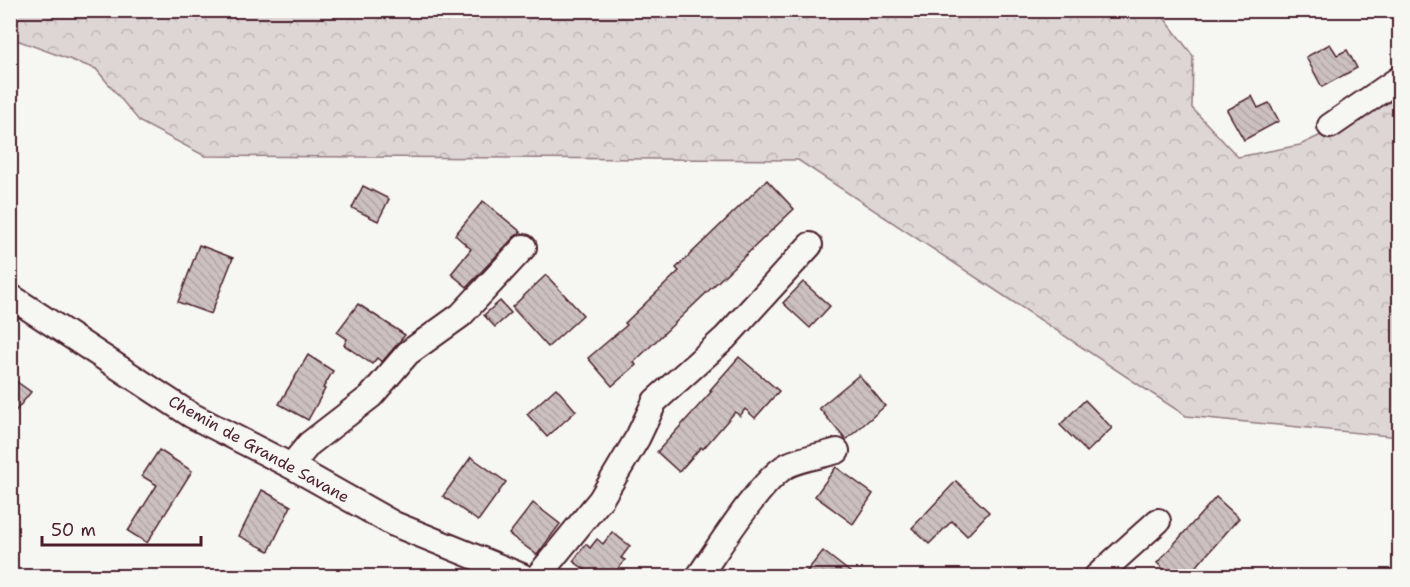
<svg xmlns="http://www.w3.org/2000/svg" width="1410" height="587" viewBox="0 0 1410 587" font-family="'Shantell Sans',sans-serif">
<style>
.forest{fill:url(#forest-crowns);stroke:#947a80;stroke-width:1.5}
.building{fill:url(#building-back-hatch);stroke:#4a1f2b;stroke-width:1.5}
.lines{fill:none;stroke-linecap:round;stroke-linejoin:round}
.minor-casing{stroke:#4a1f2b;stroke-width:28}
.minor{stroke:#f6f6f2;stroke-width:24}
.labels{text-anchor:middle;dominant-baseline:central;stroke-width:5;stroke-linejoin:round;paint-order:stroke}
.street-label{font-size:16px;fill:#4a1f2b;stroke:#f6f6f2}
</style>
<defs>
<pattern id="forest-crowns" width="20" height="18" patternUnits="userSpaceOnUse" patternTransform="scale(1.5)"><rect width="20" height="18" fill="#ddd6d5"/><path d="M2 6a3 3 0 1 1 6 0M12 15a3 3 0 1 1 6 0" fill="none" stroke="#bfb7b7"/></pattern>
<pattern id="building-back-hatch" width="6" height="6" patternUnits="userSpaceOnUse" patternTransform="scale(1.5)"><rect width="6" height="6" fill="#ccc1c0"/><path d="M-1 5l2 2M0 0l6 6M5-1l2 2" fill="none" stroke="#b1a5a5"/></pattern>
</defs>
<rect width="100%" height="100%" fill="#f6f6f2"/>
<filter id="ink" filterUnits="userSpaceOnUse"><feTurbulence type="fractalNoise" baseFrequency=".0167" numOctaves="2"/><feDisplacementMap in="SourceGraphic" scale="12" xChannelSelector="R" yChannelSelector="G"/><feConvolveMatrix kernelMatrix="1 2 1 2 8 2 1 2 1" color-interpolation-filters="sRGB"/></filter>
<g filter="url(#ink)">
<polygon class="forest" points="10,11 1159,11 1193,56 1192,108 1238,157 1300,145 1399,98 1399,437 1186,416 798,160 205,156 140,122 96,69 11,38"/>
<g class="building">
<polygon points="1330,44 1337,55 1347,50 1357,68 1322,87 1306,57"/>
<polygon points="1252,96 1258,108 1269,103 1279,121 1244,140 1227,110"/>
<polygon points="767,180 794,209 634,362 636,365 612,386 588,358 627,325 625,323 679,271 676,268"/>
<polygon points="363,186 389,199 378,221 352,208"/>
<polygon points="483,201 521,232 514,237 467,287 451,274 471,249 455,235"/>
<polygon points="199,245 233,258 211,314 178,302"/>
<polygon points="546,275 583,315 548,347 512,307"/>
<polygon points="803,282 830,306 810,328 783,303"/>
<polygon points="500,301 511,313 495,327 484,315"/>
<polygon points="358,304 405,335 382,362 377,358 372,364 344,345 347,339 337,332"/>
<polygon points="308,355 333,371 323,388 325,389 308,420 279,404"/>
<polygon points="739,357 779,391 755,418 745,409 740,416 735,412 703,449 701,447 679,472 657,452 712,391 710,390"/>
<polygon points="859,375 885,406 846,440 819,408"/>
<polygon points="10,377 31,392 10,418"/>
<polygon points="556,388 576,411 547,437 527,414"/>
<polygon points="1085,400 1112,428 1087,452 1060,425"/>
<polygon points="159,450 192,471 147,543 128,531 157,485 142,476"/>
<polygon points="471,457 506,482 478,521 443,496"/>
<polygon points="836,467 873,494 853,524 815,496"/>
<polygon points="956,481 989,512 967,536 952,521 929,544 912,528"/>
<polygon points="262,490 291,506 269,551 239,536"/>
<polygon points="1216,497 1239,518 1188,576 1171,576 1157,563"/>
<polygon points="533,503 560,524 537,555 509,534"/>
<polygon points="612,532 630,546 621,558 625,560 612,576 594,576 573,561 586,544 590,548 597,539 603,544"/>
<polygon points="823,551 855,576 803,576"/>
</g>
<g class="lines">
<g class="minor-casing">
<g id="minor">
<polyline points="1330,126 1400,78"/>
<polyline points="10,296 191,415 291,466 394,524 522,576"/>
<polyline points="291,466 309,444 371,396 408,353 461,315 524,247"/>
<polyline points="538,576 601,499 638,437 655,401 725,338 810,245"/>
<path d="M 699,576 C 717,550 762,478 788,465 C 803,458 821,456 837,451"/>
<polyline points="1097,576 1158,521"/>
</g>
</g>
<use href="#minor" class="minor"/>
</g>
</g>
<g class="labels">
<g class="street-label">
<text transform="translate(259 449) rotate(29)">Chemin de Grande Savane</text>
</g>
</g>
<rect width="1410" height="587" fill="none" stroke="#f6f6f2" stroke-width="36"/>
<rect x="18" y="18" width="1374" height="551" fill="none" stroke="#4a1f2b" stroke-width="2" filter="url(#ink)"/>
<path d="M42 536v9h159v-9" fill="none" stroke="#4a1f2b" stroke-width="3"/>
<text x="51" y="536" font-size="18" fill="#4a1f2b" stroke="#f6f6f2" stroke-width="4.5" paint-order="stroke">50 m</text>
</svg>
